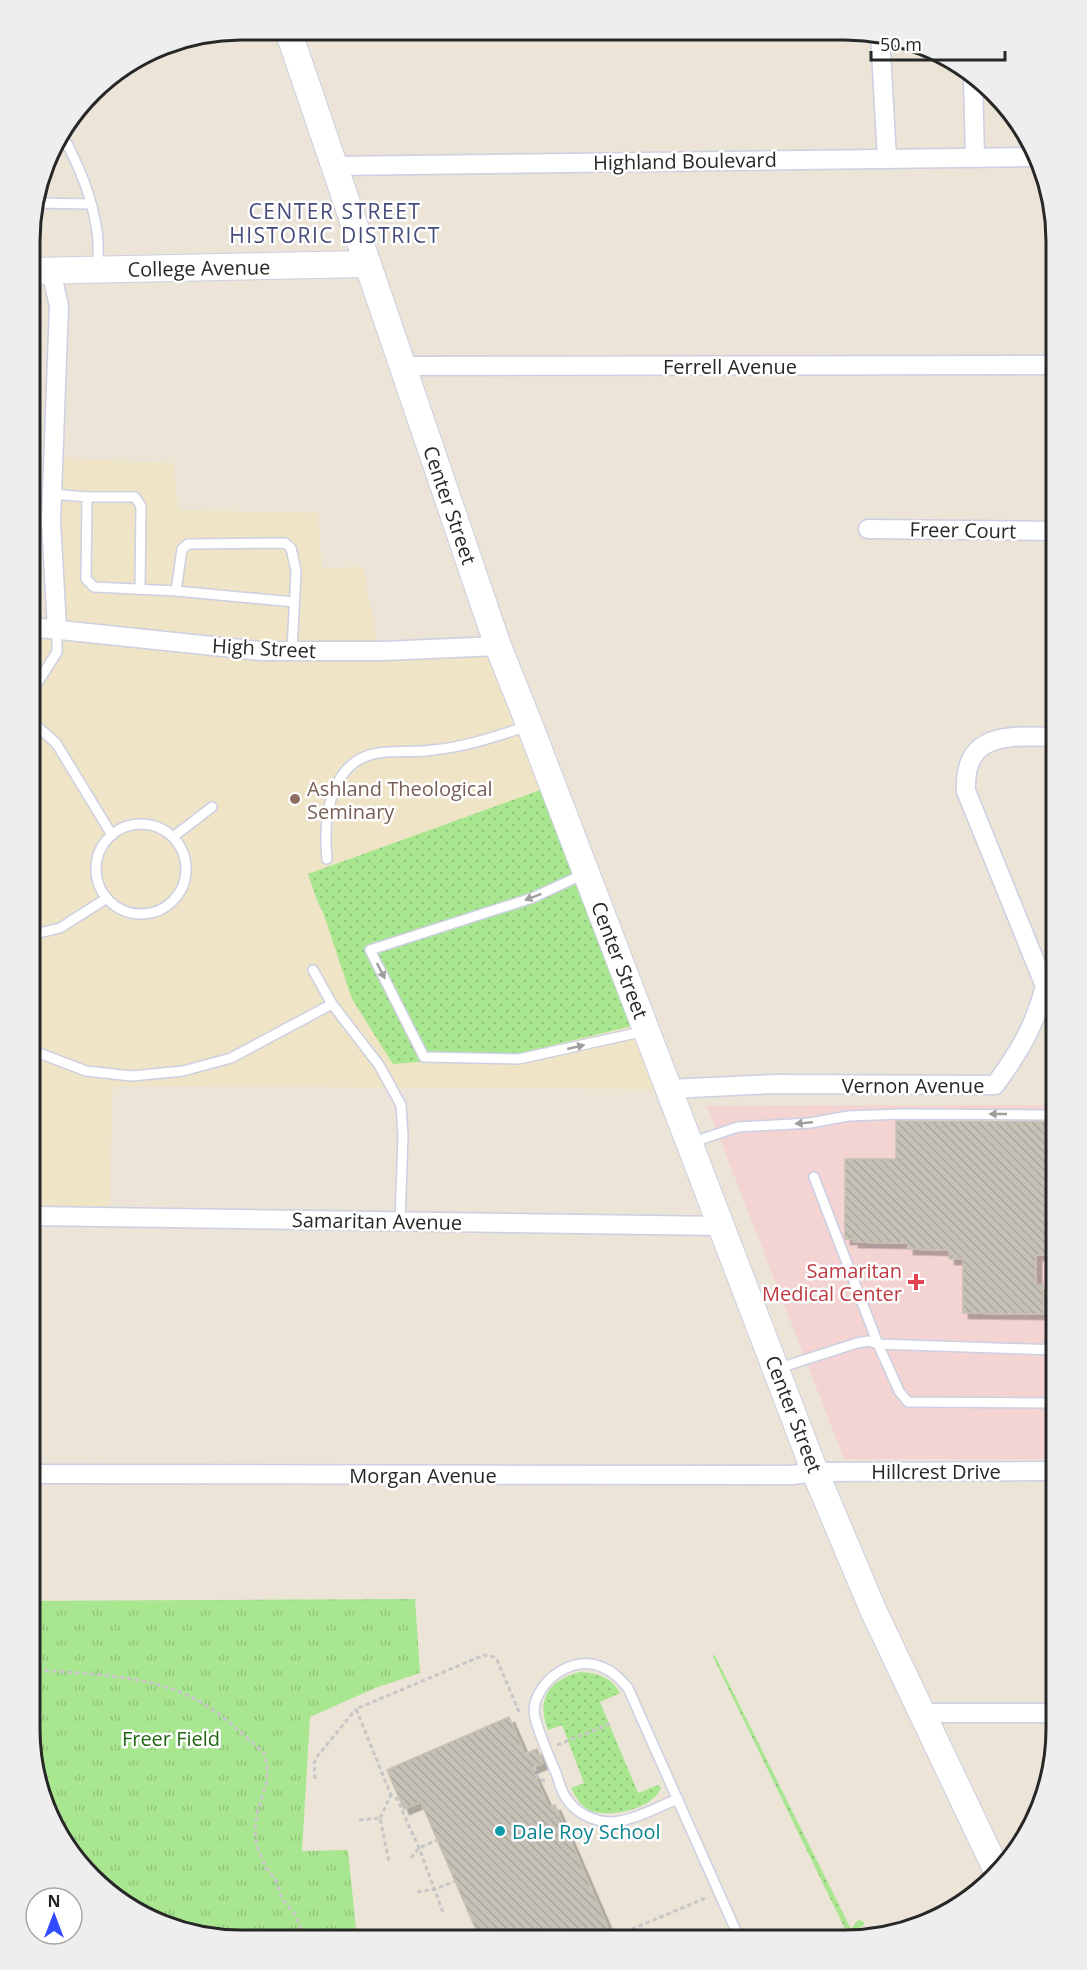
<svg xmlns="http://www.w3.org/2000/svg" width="1087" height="1970" viewBox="0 0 1087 1970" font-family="'Open Sans',sans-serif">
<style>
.education{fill:#efe4c5}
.medical{fill:#f3d4d3}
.grass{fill:url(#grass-dots)}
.park{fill:url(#park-tufts)}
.building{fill:url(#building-back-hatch);stroke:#c6c0b1;stroke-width:1.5;filter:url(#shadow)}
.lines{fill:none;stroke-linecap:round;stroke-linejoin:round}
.lane-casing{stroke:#cdcfe2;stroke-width:12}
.street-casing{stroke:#cdcfe2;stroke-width:21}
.secondary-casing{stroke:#cdcfe2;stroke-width:28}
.path{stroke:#c7c7c7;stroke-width:3;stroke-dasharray:4.5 3;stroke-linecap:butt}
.lane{stroke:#fff;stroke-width:9}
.street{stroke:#fff;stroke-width:18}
.secondary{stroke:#fff;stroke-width:26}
.oneway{fill:#9e9e9e}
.education-dot{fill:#8d6e63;stroke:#fff;stroke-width:2}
.health-dot{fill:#e0444e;stroke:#fff;stroke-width:2}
.culture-dot{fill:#0f9aa8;stroke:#fff;stroke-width:2}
.labels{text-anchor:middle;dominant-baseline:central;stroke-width:5;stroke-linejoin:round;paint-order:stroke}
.street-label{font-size:20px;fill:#272727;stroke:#fff}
.education-label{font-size:20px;fill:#785e54;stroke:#fff;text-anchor:start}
.health-label{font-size:20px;fill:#be3a42;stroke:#fff;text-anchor:end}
.park-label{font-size:20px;fill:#216714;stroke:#fff}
.culture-label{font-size:20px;fill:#0d838f;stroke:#fff;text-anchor:start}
.neighbourhood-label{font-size:21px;letter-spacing:1.5px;fill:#454c7a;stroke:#fff}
.rim{fill:none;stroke:#272727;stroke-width:3}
</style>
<defs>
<pattern id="grass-dots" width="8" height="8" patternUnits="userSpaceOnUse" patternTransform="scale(1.5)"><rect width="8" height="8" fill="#a8e68f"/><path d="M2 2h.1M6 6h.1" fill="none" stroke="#91c57b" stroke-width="1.8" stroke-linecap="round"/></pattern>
<pattern id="park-tufts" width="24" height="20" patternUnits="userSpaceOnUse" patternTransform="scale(1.5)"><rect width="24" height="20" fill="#a8e68f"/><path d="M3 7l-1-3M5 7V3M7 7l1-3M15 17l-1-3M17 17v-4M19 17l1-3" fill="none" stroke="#91c57b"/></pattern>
<pattern id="building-back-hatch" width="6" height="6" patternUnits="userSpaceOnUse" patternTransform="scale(1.5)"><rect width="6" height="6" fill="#c6c1b7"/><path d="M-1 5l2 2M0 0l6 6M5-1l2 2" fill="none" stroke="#aaa69d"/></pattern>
<filter id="shadow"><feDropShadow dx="5.5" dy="5.5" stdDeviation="0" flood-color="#0004"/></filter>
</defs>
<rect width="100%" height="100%" fill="#ebe4d7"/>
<polygon class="education" points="48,458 174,463 178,510 318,513 322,568 363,567 378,644 498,646 669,1089 113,1086 109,1209 31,1208 31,630 49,630"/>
<polygon class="medical" points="1057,1105 1057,1459 844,1459 707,1106"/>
<g class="grass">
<polygon points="546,788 640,1024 516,1054 393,1064 352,999 323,912 318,903 308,874"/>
<polygon points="714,1654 851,1929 858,1920 863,1921 864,1924 863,1926 836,1940 832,1937 831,1932 846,1931 713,1657"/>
<path d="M 580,1672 C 598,1673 611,1677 620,1693 L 600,1702 L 638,1793 L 658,1785 L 661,1788 C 653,1809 609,1819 589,1810 C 580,1805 576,1797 571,1788 L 584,1783 L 562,1725 L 548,1730 C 536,1699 549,1680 580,1672 Z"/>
</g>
<polygon class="park" points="415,1599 420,1673 375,1688 310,1717 302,1851 348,1850 357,1939 214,1938 113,1896 74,1857 41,1797 30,1728 30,1601"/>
<g class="building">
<polygon points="896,1121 1057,1122 1057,1255 1036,1255 1036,1285 1043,1285 1043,1314 963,1313 963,1259 949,1259 949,1250 908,1249 908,1243 853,1242 853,1239 845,1239 845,1159 896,1159"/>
<polygon points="509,1717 525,1754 537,1749 543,1763 531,1768 549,1807 555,1805 613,1939 480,1939 421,1802 404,1809 387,1770"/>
</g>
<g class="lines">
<g class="lane-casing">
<g id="lane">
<path d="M 62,135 C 78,163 92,198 97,231 C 99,243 98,256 98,268"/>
<polyline points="54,146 68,145"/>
<polyline points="35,203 91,204"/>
<polyline points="52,494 87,497 86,579 94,587 176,591 182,549 188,544 285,543 291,548 296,571 292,651"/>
<polyline points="87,497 135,497 141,506 140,589"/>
<polyline points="176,591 294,602"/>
<polyline points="31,693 57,652 57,628"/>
<polyline points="31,721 56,743 112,835"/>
<circle cx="141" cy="869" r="45"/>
<polyline points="173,837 212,807"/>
<path d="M 327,859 C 323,820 329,761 378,753 C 396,750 415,753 433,750 C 466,747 497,736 528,726"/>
<polyline points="584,874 532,898 370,950 424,1057 519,1059 645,1031"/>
<polyline points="31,935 60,928 107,898"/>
<polyline points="313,970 332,1004 379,1065 401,1105 403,1136 400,1221"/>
<polyline points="31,1050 86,1071 132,1076 183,1071 231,1058 332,1004"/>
<polyline points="690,1143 738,1127 810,1123 848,1116 903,1114 1057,1115"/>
<polyline points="814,1177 878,1344 899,1391 908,1402 1057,1403"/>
<polyline points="1048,1350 1053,1326 1057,1282"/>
<polyline points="776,1369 857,1343 868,1341 878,1344 1057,1350"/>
<path d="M 678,1799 C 657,1807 632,1822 609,1822 C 592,1821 575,1812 566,1798 C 561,1791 559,1781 556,1773 C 549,1756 541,1739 536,1721 C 534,1716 534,1708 535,1703 C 543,1676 576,1654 604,1668 C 614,1672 621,1680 628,1688 L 740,1940"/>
</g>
</g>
<g class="street-casing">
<g id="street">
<polyline points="880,34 887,159"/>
<polyline points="973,77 975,158"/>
<polyline points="335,166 1035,157"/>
<polyline points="51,271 59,306 51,521 57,628"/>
<polyline points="403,366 1057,365"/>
<polyline points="868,529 1057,531"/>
<polyline points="31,627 261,651 383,651 498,646"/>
<path d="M 669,1089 L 774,1084 L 995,1085 C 1019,1052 1035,1026 1045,986 L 966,791 C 963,730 1012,736 1057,737"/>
<polyline points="31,1216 722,1226"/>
<polyline points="30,1474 792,1475 815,1472 1057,1471"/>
<polyline points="922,1713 1057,1713"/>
</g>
</g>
<g class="secondary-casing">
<g id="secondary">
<polyline points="288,30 498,646 530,726 815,1472 874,1612 998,1873"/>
<polyline points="32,271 366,264"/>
</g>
</g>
<g class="path">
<path d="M 30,1669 C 88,1675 153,1673 204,1704 C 226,1717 245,1737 264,1753 L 267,1765 L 267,1781 L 257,1813 L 255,1830 L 257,1846 L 266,1868 L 275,1879 L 283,1900 L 296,1916 L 305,1938"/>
<polyline points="557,1745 610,1724"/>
<polyline points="534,1767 539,1779 545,1781"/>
<polyline points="315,1779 314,1763 316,1758 356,1709"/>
<polyline points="380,1818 391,1795"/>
<polyline points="359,1820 380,1818 389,1862"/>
<polyline points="411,1858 419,1848 437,1840"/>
<polyline points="417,1892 436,1889 455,1881"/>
<polyline points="443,1912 419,1848 397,1799 391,1795 356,1709 484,1655 494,1657 497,1660 520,1714"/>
<polyline points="618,1935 708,1897"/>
</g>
<use href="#lane" class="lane"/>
<use href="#street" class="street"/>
<use href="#secondary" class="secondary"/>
</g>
<defs><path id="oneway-solid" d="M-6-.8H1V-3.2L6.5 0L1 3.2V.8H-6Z" transform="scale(1.5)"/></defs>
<g class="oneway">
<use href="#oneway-solid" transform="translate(533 897) rotate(159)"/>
<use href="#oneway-solid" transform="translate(381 971) rotate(63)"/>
<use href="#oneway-solid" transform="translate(576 1047) rotate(-13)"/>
<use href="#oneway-solid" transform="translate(998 1114) rotate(-180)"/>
<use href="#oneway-solid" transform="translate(804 1123) rotate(175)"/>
</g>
<circle class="education-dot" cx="295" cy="799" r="6"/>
<path class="health-dot" d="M913 1273h6v6h6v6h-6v6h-6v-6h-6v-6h6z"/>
<circle class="culture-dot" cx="500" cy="1831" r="6"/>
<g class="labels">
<g class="street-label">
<text transform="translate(685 161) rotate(-1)">Highland Boulevard</text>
<text transform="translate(199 268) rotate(-1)">College Avenue</text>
<text x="730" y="366">Ferrell Avenue</text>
<text transform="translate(450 505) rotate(71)">Center Street</text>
<text transform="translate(963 530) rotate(1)">Freer Court</text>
<text transform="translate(264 648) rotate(3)">High Street</text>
<text transform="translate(620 960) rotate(69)">Center Street</text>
<text x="913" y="1085">Vernon Avenue</text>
<text transform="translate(377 1221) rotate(1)">Samaritan Avenue</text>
<text transform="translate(794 1414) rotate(69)">Center Street</text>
<text x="936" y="1471">Hillcrest Drive</text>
<text x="423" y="1475">Morgan Avenue</text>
</g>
<g class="education-label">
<text x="307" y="788">Ashland Theological<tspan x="307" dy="23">Seminary</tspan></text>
</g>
<g class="health-label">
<text x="902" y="1270">Samaritan<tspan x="902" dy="23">Medical Center</tspan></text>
</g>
<g class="park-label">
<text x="171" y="1738">Freer Field</text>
</g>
<g class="culture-label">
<text x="512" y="1831">Dale Roy School</text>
</g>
<g class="neighbourhood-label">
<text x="335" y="211">CENTER STREET<tspan x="335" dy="24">HISTORIC DISTRICT</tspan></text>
</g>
</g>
<path d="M0 0H1087V1970H0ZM241 40H845A201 201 0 0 1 1046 241V1729A201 201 0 0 1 845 1930H241A201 201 0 0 1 40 1729V241A201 201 0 0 1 241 40Z" fill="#eee" fill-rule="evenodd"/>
<path class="rim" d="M241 40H845A201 201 0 0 1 1046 241V1729A201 201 0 0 1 845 1930H241A201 201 0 0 1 40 1729V241A201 201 0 0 1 241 40Z"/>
<g transform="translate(54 1916)"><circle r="28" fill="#ffffff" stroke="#a9a9a9" stroke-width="1.5"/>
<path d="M0-4.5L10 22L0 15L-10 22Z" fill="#314bff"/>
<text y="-9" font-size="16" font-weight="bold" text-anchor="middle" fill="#272727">N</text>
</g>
<path d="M871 51v9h134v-9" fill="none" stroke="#272727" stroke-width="3"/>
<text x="880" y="51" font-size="18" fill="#272727" stroke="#ffffff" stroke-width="4.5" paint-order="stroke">50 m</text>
</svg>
